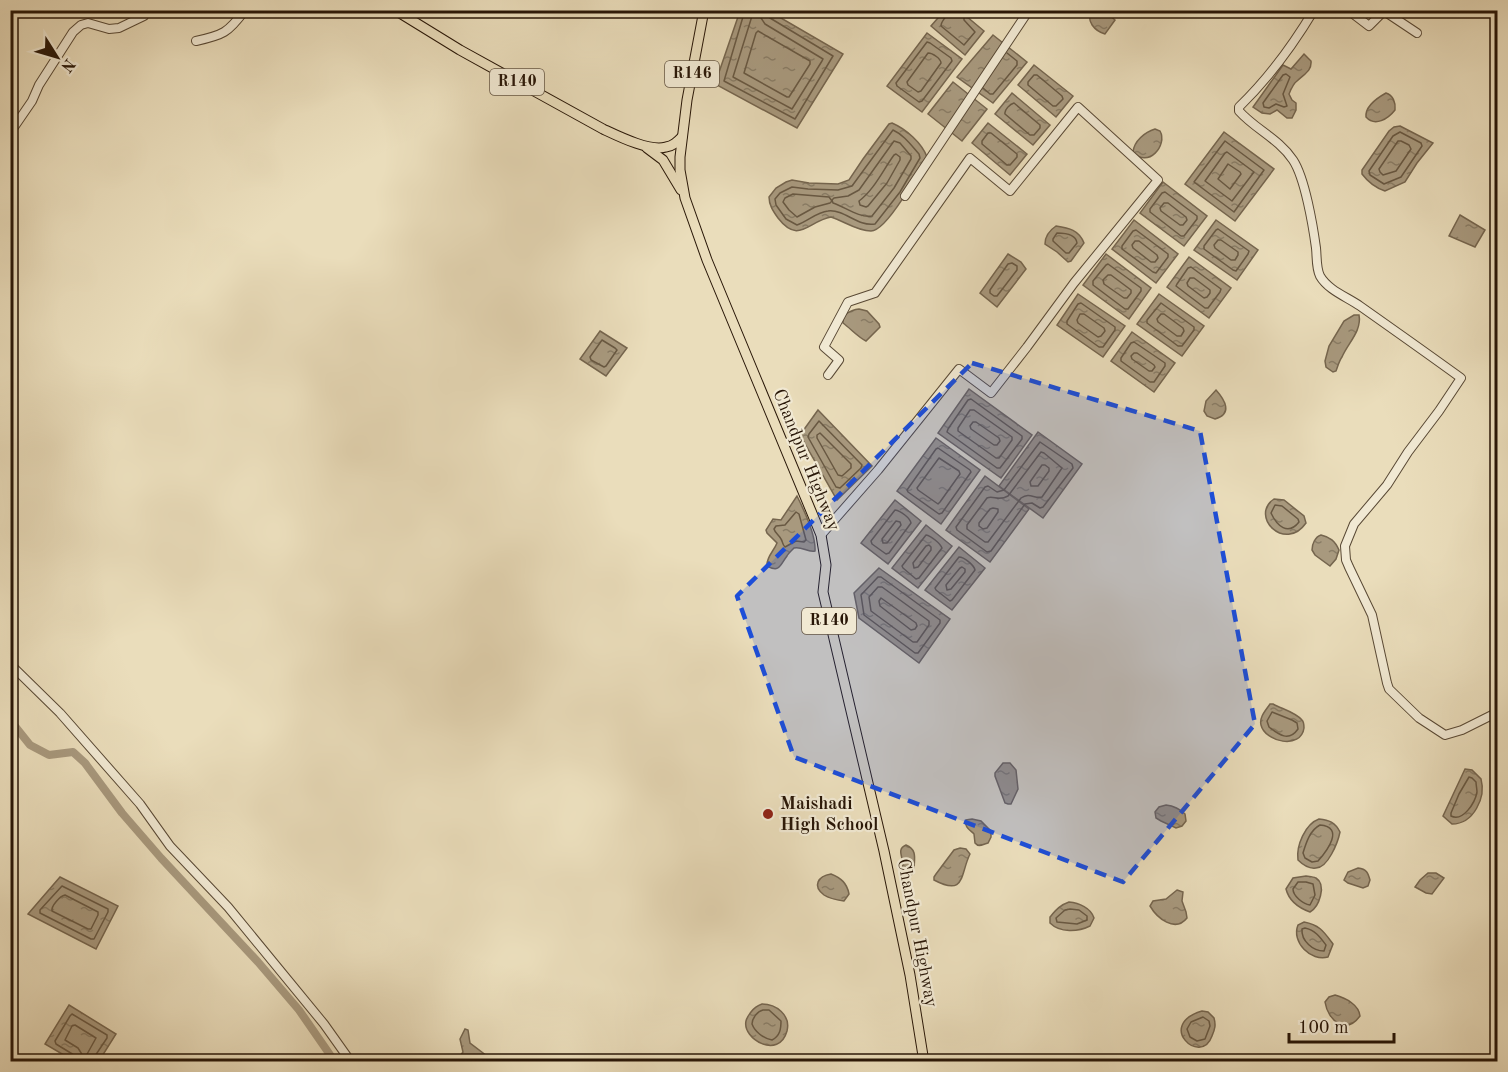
<svg xmlns="http://www.w3.org/2000/svg" width="1508" height="1072" viewBox="0 0 1508 1072" font-family="'Old Standard TT',serif">
<style>
.water{fill:url(#water-ripples);stroke:#75654e;stroke-width:1.5}
.lines{fill:none;stroke-linecap:round;stroke-linejoin:round}
.shore{stroke:#685842;stroke-width:1.5}
.canal{stroke:#a8997e;stroke-width:8}
.minor-casing{stroke:#584834;stroke-width:10}
.major-casing{stroke:#281607;stroke-width:11}
.minor{stroke:#f1e9d3;stroke-width:8}
.major{stroke:#eaddbb;stroke-width:9}
.marked{fill:#1d4ed8;fill-opacity:0.2;stroke:#1d4ed8;stroke-width:4.5;stroke-dasharray:12 8;stroke-linejoin:round}
.poi-dot{fill:#8f2418;stroke:#f1e9d3;stroke-width:2}
.labels{text-anchor:middle;dominant-baseline:central;stroke-width:4.5;stroke-linejoin:round;paint-order:stroke}
.shield{fill:#f1e9d3;stroke:#645544;stroke-width:1.5}
.shield-label{font-size:16px;font-weight:bold;fill:#281607}
.street-label{font-size:18px;fill:#281607;stroke:#f1e9d3}
.poi-label{font-size:18px;font-weight:bold;fill:#281607;stroke:#f1e9d3;text-anchor:start}
</style>
<defs>
<pattern id="water-ripples" width="26" height="14" patternUnits="userSpaceOnUse" patternTransform="scale(1.5)"><rect width="26" height="14" fill="#a8997e"/><path d="M2 4q2-2 4 0t4 0M15 11q2-2 4 0t4 0" fill="none" stroke="#897c65"/></pattern>
</defs>
<rect width="100%" height="100%" fill="#eaddbb"/>
<filter id="stains"><feTurbulence type="fractalNoise" baseFrequency=".00333" numOctaves="4"/><feColorMatrix values="0 0 0 0 .2 0 0 0 0 .09 0 0 0 0 .02 0 0 0 .5 -.17"/></filter>
<radialGradient id="worn" r=".72"><stop offset=".6" stop-color="#630" stop-opacity="0"/><stop offset="1" stop-color="#630" stop-opacity=".3"/></radialGradient>
<g class="water">
<path d="M 1092,10 L 1099,11 L 1105,14 L 1107,13 L 1115,20 L 1105,34 C 1095,31 1085,21 1092,10 Z"/>
<polygon points="740,11 769,11 843,54 797,128 715,84"/>
<polygon points="944,11 960,11 984,31 965,55 931,26"/>
<polygon points="927,33 962,59 922,112 887,86"/>
<polygon points="993,35 1027,62 993,103 957,77"/>
<path d="M 1304,54 L 1311,61 C 1312,71 1304,74 1297,81 C 1293,84 1291,89 1289,94 L 1292,100 L 1296,103 L 1296,110 L 1292,118 L 1287,118 L 1277,110 L 1270,114 L 1262,113 L 1253,107 L 1283,65 L 1291,69 Z"/>
<polygon points="1034,65 1073,96 1056,117 1018,85"/>
<polygon points="953,82 987,109 962,141 928,114"/>
<polygon points="1012,93 1050,125 1033,145 995,114"/>
<path d="M 1386,93 C 1393,95 1396,103 1395,110 C 1388,119 1375,127 1366,117 C 1365,106 1377,98 1386,93 Z"/>
<path d="M 892,123 C 906,129 922,143 927,157 C 919,172 887,231 871,231 C 857,231 844,221 831,217 C 808,221 799,245 778,218 C 773,211 769,205 769,197 L 776,188 L 786,182 L 792,180 L 809,183 L 838,184 L 849,180 L 863,159 L 889,124 Z"/>
<polygon points="988,123 1027,154 1010,175 972,143"/>
<path d="M 1400,126 L 1433,143 L 1417,163 L 1405,182 L 1385,191 C 1376,188 1368,182 1362,174 L 1362,170 L 1389,131 L 1394,127 Z"/>
<path d="M 1155,129 L 1160,131 C 1168,145 1148,169 1133,152 C 1134,141 1145,132 1155,129 Z"/>
<polygon points="1224,132 1274,169 1235,221 1185,184"/>
<polygon points="1163,182 1207,216 1184,246 1140,213"/>
<polygon points="1460,215 1485,230 1475,247 1449,236"/>
<polygon points="1134,220 1178,254 1156,283 1112,249"/>
<polygon points="1216,220 1258,250 1237,280 1194,250"/>
<path d="M 1056,226 C 1069,228 1079,230 1084,243 L 1071,261 L 1068,262 L 1057,252 L 1045,244 C 1045,236 1050,230 1056,226 Z"/>
<polygon points="1008,254 1021,262 1026,269 997,307 980,293"/>
<polygon points="1106,254 1151,288 1129,319 1083,285"/>
<polygon points="1189,257 1231,288 1209,318 1167,287"/>
<polygon points="1078,294 1125,326 1103,357 1057,325"/>
<polygon points="1159,294 1204,326 1182,356 1137,324"/>
<path d="M 859,309 L 867,311 L 879,324 L 880,327 L 866,341 C 858,337 851,329 843,323 C 842,314 851,310 859,309 Z"/>
<path d="M 1354,315 L 1359,315 C 1362,331 1348,343 1342,357 C 1339,361 1338,366 1336,371 L 1333,372 L 1326,367 L 1325,361 L 1329,346 L 1344,321 Z"/>
<polygon points="600,331 627,348 606,376 580,359"/>
<polygon points="1132,332 1175,363 1154,392 1111,361"/>
<polygon points="969,389 1032,435 1001,478 938,433"/>
<path d="M 1216,390 C 1225,400 1233,414 1215,419 L 1207,416 L 1204,411 L 1206,401 Z"/>
<polygon points="818,410 872,466 837,500 800,435"/>
<polygon points="1038,432 1082,464 1043,518 999,486"/>
<polygon points="936,438 980,470 941,524 897,491"/>
<polygon points="985,476 1029,509 990,562 946,530"/>
<path d="M 797,496 C 804,510 816,537 815,551 C 808,553 802,546 794,548 C 794,548 787,555 787,556 C 780,565 780,573 767,566 C 766,557 774,551 777,543 L 767,533 L 766,530 L 773,519 L 781,520 Z"/>
<path d="M 1274,499 L 1284,500 L 1304,516 L 1306,523 C 1285,553 1249,516 1274,499 Z"/>
<polygon points="895,500 921,521 888,564 861,543"/>
<polygon points="926,525 952,546 918,588 892,568"/>
<path d="M 1321,535 C 1330,537 1335,541 1339,550 L 1336,559 L 1330,566 L 1315,555 L 1312,550 C 1312,544 1315,537 1321,535 Z"/>
<polygon points="959,547 985,568 952,610 925,590"/>
<polygon points="879,568 950,619 919,663 859,618 854,593"/>
<path d="M 1270,704 L 1273,704 C 1282,709 1295,712 1302,720 C 1304,722 1304,725 1304,728 C 1301,750 1265,742 1261,725 C 1259,717 1266,710 1270,704 Z"/>
<polygon points="1003,763 1010,763 1016,770 1018,789 1011,804 1008,804 1005,803 995,776 995,773"/>
<path d="M 1465,769 L 1472,770 L 1481,779 C 1486,797 1474,824 1452,824 L 1443,816 Z"/>
<path d="M 1166,805 C 1174,806 1179,808 1185,814 L 1186,821 L 1182,826 L 1176,828 L 1161,821 L 1156,818 L 1155,812 L 1159,807 Z"/>
<path d="M 972,819 L 981,821 L 991,831 L 991,837 L 988,843 C 983,844 979,848 975,843 L 974,834 C 970,830 964,827 966,820 Z"/>
<path d="M 1319,819 C 1329,820 1335,822 1340,832 C 1338,842 1328,868 1316,868 C 1309,869 1302,864 1298,860 C 1296,846 1305,824 1319,819 Z"/>
<path d="M 906,845 C 918,850 914,859 914,870 C 913,876 906,878 901,873 C 901,872 903,865 903,864 C 902,855 897,849 906,845 Z"/>
<path d="M 960,848 L 966,849 L 970,854 C 960,874 966,897 934,880 L 934,877 L 936,874 L 954,850 Z"/>
<path d="M 1358,868 C 1367,869 1368,873 1370,880 L 1368,886 L 1363,888 L 1348,883 L 1344,880 L 1348,872 Z"/>
<polygon points="1428,873 1436,873 1444,878 1432,894 1426,893 1415,887 1420,880"/>
<path d="M 831,874 C 841,878 847,883 849,894 L 844,901 C 837,900 830,899 824,895 C 812,886 818,876 831,874 Z"/>
<path d="M 1306,876 C 1307,876 1315,877 1316,878 C 1327,885 1319,907 1310,912 C 1299,908 1289,901 1286,889 L 1293,878 Z"/>
<polygon points="60,877 118,906 96,949 28,914"/>
<path d="M 1177,890 L 1183,892 L 1182,901 L 1186,912 L 1187,918 C 1175,933 1157,918 1150,906 L 1153,901 L 1166,899 Z"/>
<path d="M 1069,902 C 1079,903 1091,908 1094,918 L 1090,926 C 1078,932 1060,933 1050,923 L 1050,917 C 1056,910 1060,905 1069,902 Z"/>
<path d="M 1304,922 C 1320,925 1324,932 1333,944 L 1328,957 C 1311,962 1291,942 1298,925 Z"/>
<path d="M 1335,995 C 1346,998 1359,1005 1360,1016 C 1346,1035 1328,1021 1325,1002 L 1329,997 Z"/>
<path d="M 762,1004 C 776,1004 791,1015 787,1031 C 779,1060 742,1039 746,1021 C 747,1017 749,1015 751,1012 C 754,1008 756,1006 762,1004 Z"/>
<polygon points="69,1005 116,1034 99,1061 74,1061 45,1044"/>
<path d="M 1202,1011 L 1208,1012 L 1214,1018 C 1216,1025 1215,1029 1212,1036 C 1201,1067 1155,1025 1202,1011 Z"/>
<polygon points="465,1029 468,1030 470,1043 491,1059 489,1061 459,1062 457,1060 463,1052 460,1039"/>
</g>
<g class="lines">
<g class="shore">
<polyline points="745,10 724,81 795,119 833,56 770,18 768,15 767,10"/>
<polyline points="752,10 752,16 733,77 792,109 822,61 823,59 765,24 761,18 760,10"/>
<path d="M 948,10 C 948,17 941,20 941,26 L 964,45 L 975,32 L 964,20 L 964,15 L 968,10"/>
<polygon points="758,31 810,61 810,64 789,97 787,97 744,73 756,33"/>
<polygon points="927,42 930,43 951,58 952,61 922,101 919,102 897,86 896,83"/>
<path d="M 928,53 C 933,53 941,59 941,63 L 921,91 L 918,92 L 908,85 L 907,82 Z"/>
<polygon points="1286,74 1290,77 1283,94 1287,106 1284,107 1276,104 1269,108 1264,107 1263,103 1283,75"/>
<polygon points="1034,75 1037,75 1062,96 1063,99 1056,106 1053,106 1028,85 1028,82"/>
<polyline points="983,88 990,94 993,94 1017,65 1017,61 1007,53"/>
<path d="M 1014,103 L 1040,125 L 1040,128 L 1034,135 L 1030,135 L 1005,114 C 1004,110 1010,104 1014,103 Z"/>
<path d="M 893,130 C 904,135 911,145 919,154 L 920,158 L 900,192 L 875,224 C 857,227 845,209 828,211 C 817,212 808,221 797,225 L 786,219 L 776,205 L 775,199 L 780,193 L 792,187 L 808,189 L 838,190 L 852,186 Z"/>
<polygon points="1400,132 1421,143 1422,146 1401,177 1384,184 1370,175 1369,171 1393,136"/>
<polygon points="988,133 991,133 1017,154 1017,157 1010,165 1007,165 982,144 982,141"/>
<path d="M 894,141 L 900,143 L 911,156 L 911,159 L 894,188 L 872,216 C 859,218 845,207 833,203 L 832,200 L 834,198 L 848,196 L 859,190 Z"/>
<polygon points="1225,141 1264,170 1234,212 1194,182"/>
<polygon points="1398,141 1401,141 1409,145 1411,149 1396,171 1383,175 1380,172 1379,169"/>
<polygon points="1227,152 1254,172 1232,201 1205,181 1225,153"/>
<path d="M 896,154 L 900,157 L 900,160 L 887,183 L 868,206 L 866,207 L 860,205 L 859,201 C 874,190 883,170 894,155 Z"/>
<polygon points="1228,164 1240,172 1241,174 1230,189 1218,179"/>
<polygon points="1165,192 1197,216 1197,219 1184,236 1181,236 1150,212 1150,209 1162,193"/>
<polygon points="793,194 829,197 832,201 830,203 815,207 797,217 789,210 783,202 785,198"/>
<polygon points="1164,203 1168,203 1186,217 1187,220 1183,225 1180,225 1161,211 1160,208"/>
<polygon points="1218,229 1249,251 1248,254 1236,271 1233,270 1204,249 1204,246 1216,230"/>
<polygon points="1136,230 1168,254 1168,257 1156,273 1153,272 1122,249 1122,246 1133,231"/>
<path d="M 1057,233 C 1064,233 1076,234 1077,243 L 1069,253 L 1066,253 L 1053,241 L 1053,239 Z"/>
<polygon points="1218,240 1221,240 1238,252 1238,255 1235,260 1231,260 1215,248 1214,245"/>
<polygon points="1135,241 1139,241 1157,255 1158,258 1155,262 1151,262 1133,248 1132,245"/>
<polygon points="1012,263 1017,266 1017,270 997,296 994,296 990,293 990,290 1008,264"/>
<polygon points="1108,264 1141,288 1141,291 1128,309 1125,309 1093,285 1093,281 1106,265"/>
<polygon points="1191,267 1221,289 1220,292 1208,308 1205,308 1176,286 1177,284 1188,268"/>
<polygon points="1108,275 1111,275 1131,290 1131,293 1127,298 1124,298 1104,284 1103,280"/>
<polygon points="1190,278 1194,278 1210,290 1210,293 1207,297 1204,298 1188,286 1187,283"/>
<polygon points="1081,303 1115,327 1115,330 1103,347 1099,347 1067,324 1067,321 1078,304"/>
<polygon points="1161,303 1194,327 1194,330 1182,346 1178,346 1147,323 1147,320"/>
<polygon points="1080,314 1084,314 1104,328 1105,331 1101,336 1098,337 1078,323 1077,320"/>
<polygon points="1161,314 1164,314 1183,328 1184,331 1181,336 1177,336 1158,322 1157,319"/>
<polygon points="602,340 615,348 617,350 606,366 604,367 591,360 590,357"/>
<polygon points="1134,342 1165,363 1165,366 1154,382 1150,382 1121,361 1121,358 1131,343"/>
<polygon points="1134,353 1137,353 1154,365 1155,367 1152,371 1149,371 1132,359 1131,356"/>
<polygon points="971,399 1022,436 1022,439 1000,468 997,468 947,432 948,429 968,400"/>
<polygon points="970,410 974,410 1012,437 1012,440 999,458 996,458 958,431 958,428"/>
<polygon points="819,421 862,465 861,468 840,488 836,487 808,437 809,434"/>
<polygon points="973,422 976,422 999,438 1000,441 997,445 994,445 971,429 970,426"/>
<polygon points="820,433 851,464 851,468 842,476 838,475 817,438 817,435"/>
<polygon points="1040,442 1072,464 1073,468 1043,507 1040,508 1032,503 1025,504 991,551 987,552 957,530 956,527 985,487 988,486 997,492 1004,490"/>
<polygon points="938,448 970,470 971,472 942,513 939,514 908,492 907,490 936,449"/>
<path d="M 1041,452 L 1044,453 L 1062,468 L 1042,497 C 1034,499 1030,492 1021,498 L 988,542 L 985,542 L 967,529 L 967,525 L 987,498 C 994,495 998,502 1008,496 Z"/>
<polygon points="939,458 959,471 960,474 940,502 938,504 918,490 917,488"/>
<polygon points="1042,465 1045,465 1049,468 1049,471 1038,486 1031,486 1030,482"/>
<path d="M 1275,505 L 1282,506 L 1298,519 L 1299,522 C 1288,536 1277,526 1271,513 Z"/>
<polygon points="993,508 998,509 998,512 987,528 983,529 979,526 979,523 990,509"/>
<path d="M 895,510 C 901,511 910,518 911,523 L 889,553 L 886,554 L 872,544 L 871,541 Z"/>
<path d="M 796,512 L 799,514 L 806,540 L 804,542 L 796,541 L 785,547 C 782,544 783,542 781,539 C 779,535 775,533 774,529 L 776,526 L 785,525 Z"/>
<polygon points="896,521 900,522 901,525 887,543 883,543 882,539"/>
<path d="M 926,535 C 931,536 940,543 942,548 L 919,578 L 916,579 L 903,568 L 902,566 Z"/>
<polygon points="929,545 931,547 931,550 918,567 914,568 913,563 926,546"/>
<path d="M 959,557 C 964,557 974,565 975,570 L 952,600 L 950,601 L 936,590 L 935,588 Z"/>
<polygon points="962,567 965,569 965,572 951,589 947,590 946,585 960,568"/>
<polygon points="878,577 881,577 940,620 940,623 918,653 915,653 864,615 861,595"/>
<polygon points="878,587 882,587 929,621 929,625 917,642 913,642 871,611 869,597"/>
<polygon points="881,598 916,623 917,626 915,629 911,630 880,606 879,601"/>
<path d="M 1272,712 L 1292,720 L 1297,723 L 1298,729 C 1289,742 1279,735 1269,727 L 1267,721 Z"/>
<path d="M 1469,777 L 1472,778 L 1476,782 C 1476,785 1477,789 1477,792 C 1475,803 1463,822 1451,816 L 1451,813 L 1459,794 Z"/>
<path d="M 1320,825 C 1345,827 1327,851 1318,861 L 1312,862 L 1305,858 L 1303,853 C 1306,843 1310,830 1320,825 Z"/>
<path d="M 1298,882 L 1306,882 L 1313,884 L 1315,895 L 1310,905 C 1303,904 1293,896 1293,889 Z"/>
<polygon points="62,886 108,909 108,912 94,939 91,939 40,913 40,910"/>
<path d="M 65,895 L 98,912 L 98,915 L 91,929 L 88,929 L 52,911 C 51,906 60,896 65,895 Z"/>
<polygon points="1070,909 1079,910 1087,916 1087,920 1077,924 1057,922 1056,918 1065,910"/>
<path d="M 1305,928 C 1315,930 1320,937 1326,945 L 1324,951 C 1313,951 1301,941 1302,929 Z"/>
<path d="M 763,1010 L 769,1010 L 781,1021 C 781,1029 780,1036 772,1040 C 763,1038 755,1032 752,1024 C 752,1018 758,1011 763,1010 Z"/>
<polygon points="1203,1017 1209,1021 1210,1026 1205,1039 1197,1041 1190,1037 1187,1029 1191,1022"/>
<polygon points="75,1025 96,1038 86,1056 83,1056 78,1048 65,1040 72,1026"/>
<polyline points="76,1062 74,1055 56,1044 55,1041 70,1016 72,1014 107,1035 107,1038 95,1056 95,1062"/>
</g>
<polyline class="canal" points="10,720 30,745 49,755 73,752 85,763 122,813 161,858 258,962 299,1010 335,1062"/>
<g class="minor-casing">
<g id="minor">
<path d="M 1314,10 C 1293,45 1268,79 1239,107 L 1239,111 C 1255,129 1279,139 1293,160 C 1305,178 1313,226 1316,248 C 1317,257 1316,268 1320,276 C 1328,290 1347,297 1360,306 C 1394,330 1428,354 1461,378 L 1439,411 L 1408,452 L 1387,485 L 1354,524 L 1345,546 L 1346,560 L 1349,567 L 1372,615 L 1387,683 L 1389,689 L 1419,718 L 1445,735 L 1462,730 L 1498,712"/>
<polyline points="1348,10 1369,26 1384,11 1417,33"/>
<path d="M 196,41 C 223,35 228,33 245,10"/>
<polyline points="10,133 32,101 39,85 73,32 81,25 88,23 109,29 119,28 144,16"/>
<polyline points="905,196 1029,10"/>
<polyline points="821,535 878,470 959,369 991,393 1027,347 1074,283 1158,180 1078,107 1010,191 970,158 875,293 848,302 824,347 839,360 828,375"/>
<polyline points="10,664 60,713 140,804 170,846 228,907 324,1024 351,1062"/>
</g>
</g>
<g class="major-casing">
<g id="major">
<path d="M 395,10 L 460,50 L 603,129 C 618,136 650,152 666,147 C 673,146 677,142 682,137"/>
<polyline points="704,10 687,100 680,157 680,170 685,198 707,260 821,535 826,565 823,592 884,851 910,975 924,1062"/>
<polyline points="647,148 663,160 681,190"/>
</g>
</g>
<use href="#minor" class="minor"/>
<use href="#major" class="major"/>
</g>
<path class="marked" d="M 972,363 L 1200,431 L 1255,724 L 1123,882 L 794,757 L 737,596 Z"/>
<circle class="poi-dot" cx="768" cy="814" r="6"/>
<g class="labels">
<g class="shield">
<rect x="665" y="61" width="54" height="26" rx="4.5"/>
<rect x="490" y="69" width="54" height="26" rx="4.5"/>
<rect x="802" y="608" width="54" height="26" rx="4.5"/>
</g>
<g class="shield-label">
<text x="692" y="74">R146</text>
<text x="517" y="82">R140</text>
<text x="829" y="621">R140</text>
</g>
<g class="street-label">
<text transform="translate(806 460) rotate(68)">Chandpur Highway</text>
<text transform="translate(917 933) rotate(79)">Chandpur Highway</text>
</g>
<g class="poi-label">
<text x="780" y="804">Maishadi<tspan x="780" dy="21">High School</tspan></text>
</g>
</g>
<rect width="1508" height="1072" fill="none" stroke="#eaddbb" stroke-width="36"/>
<rect x="12" y="12" width="1484" height="1048" fill="none" stroke="#281607" stroke-width="3"/>
<rect x="18" y="18" width="1472" height="1036" fill="none" stroke="#281607" stroke-width="1.5"/>
<g transform="translate(57 57) rotate(127)" stroke="#f1e9d3" stroke-width="4.5" paint-order="stroke">
<path d="M0-4.5L10 22L0 15L-10 22Z" fill="#281607"/>
<text y="-9" font-size="16" font-weight="bold" text-anchor="middle" fill="#281607">N</text>
</g>
<path d="M1289 1033v9h105v-9" fill="none" stroke="#281607" stroke-width="3"/>
<text x="1298" y="1033" font-size="18" fill="#281607" stroke="#f1e9d3" stroke-width="4.5" paint-order="stroke">100 m</text>
<rect width="100%" height="100%" filter="url(#stains)"/>
<rect width="100%" height="100%" fill="url(#worn)"/>
</svg>
